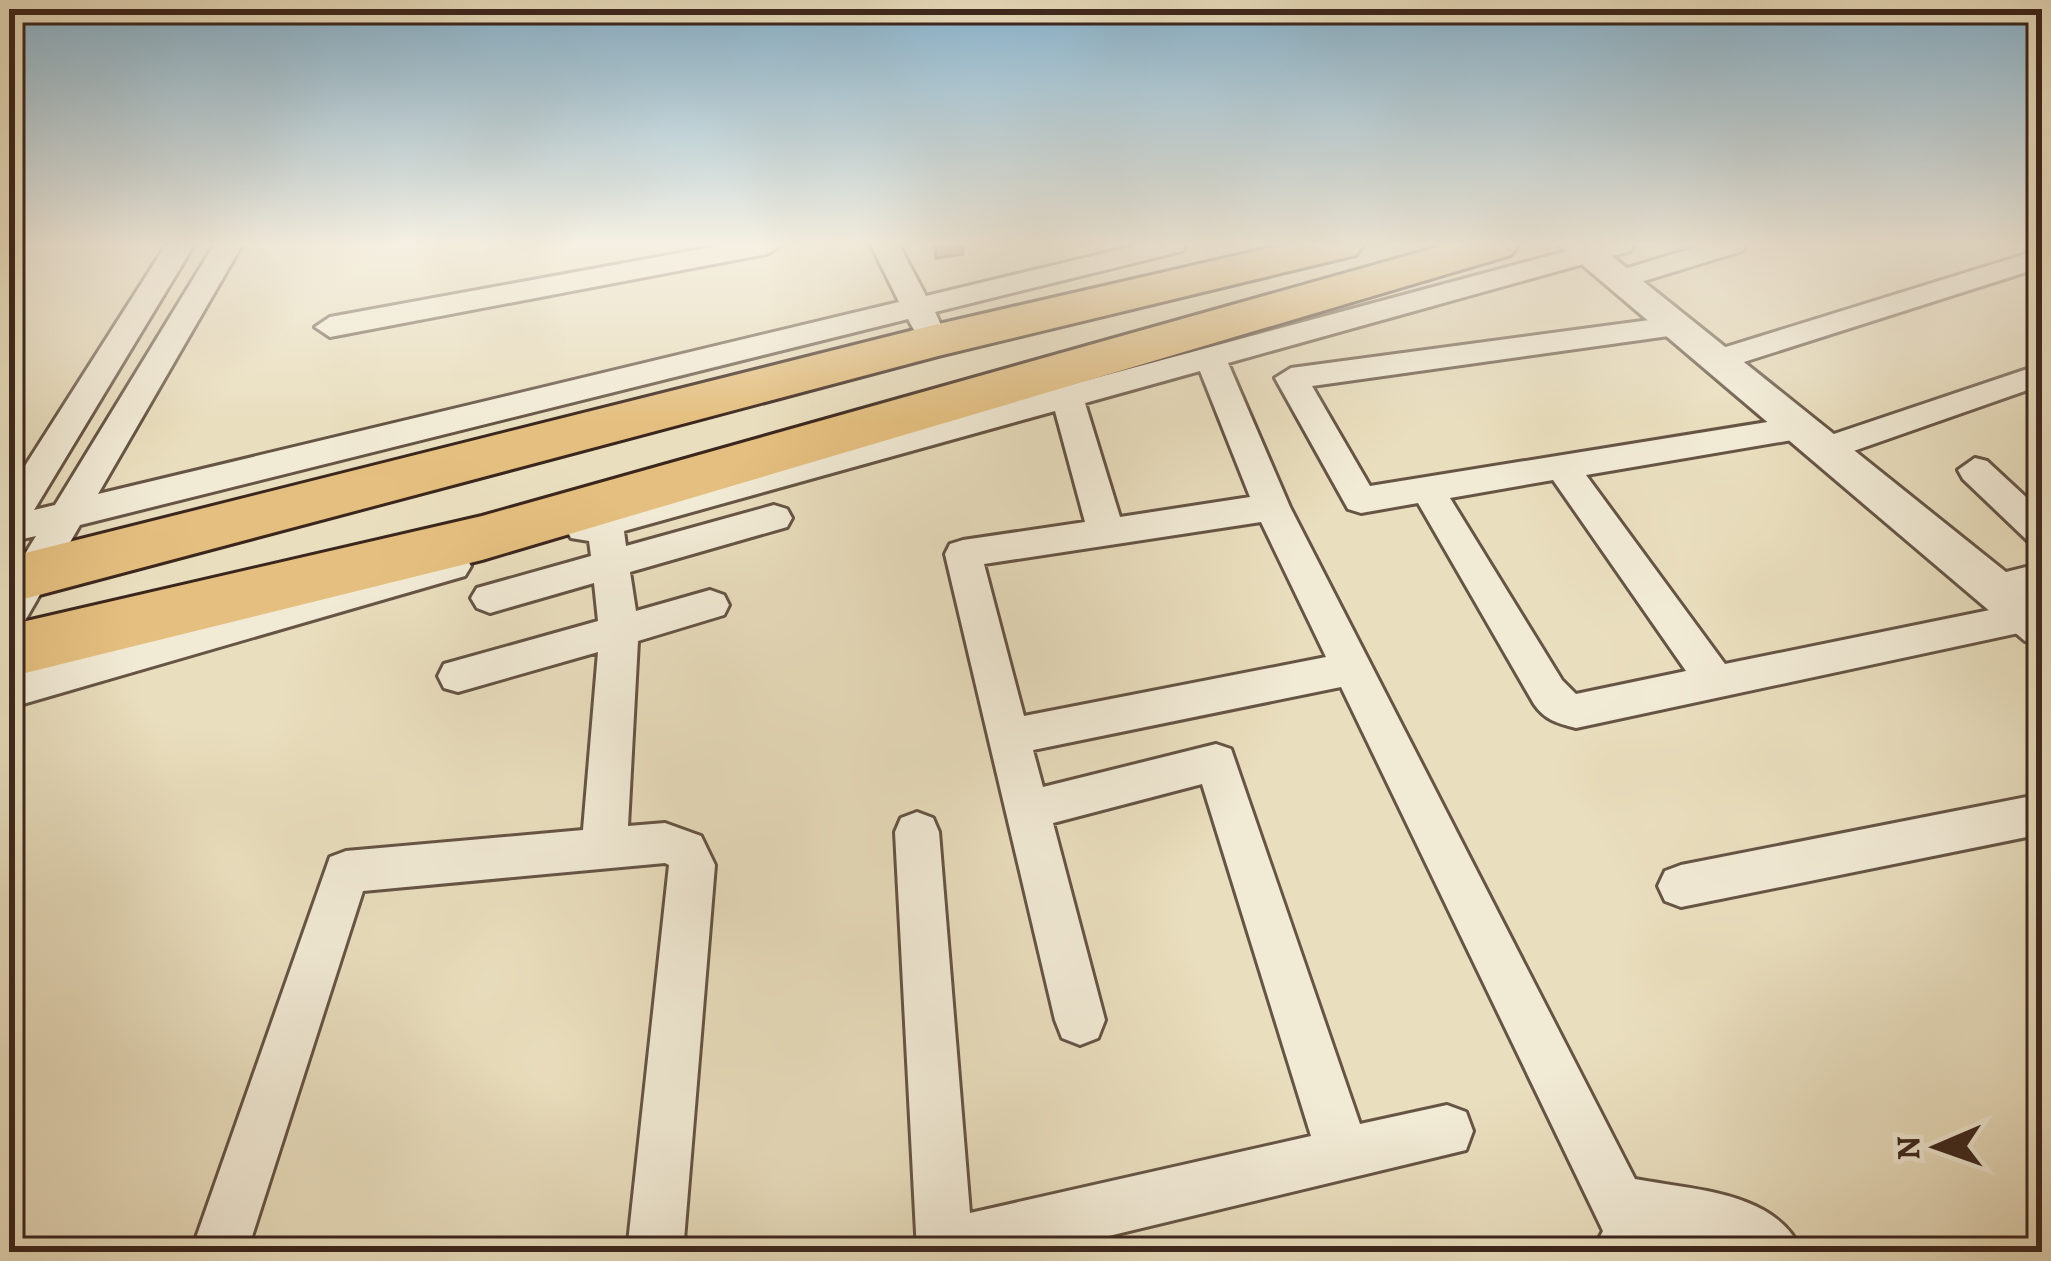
<svg xmlns="http://www.w3.org/2000/svg" width="2051" height="1261" viewBox="0 0 2051 1261" font-family="Alegreya,serif">
<style>
.lines{fill:none;stroke-linecap:round;stroke-linejoin:round}
.minor-casing{stroke:#665445;stroke-width:6}
.tertiary-casing{stroke:#665445;stroke-width:6}
.trunk-casing{stroke:#3b261d;stroke-width:6}
.minor{fill:#f1ead5;fill-rule:evenodd}
.tertiary{fill:#f1ead5;fill-rule:evenodd}
.trunk{fill:#e4bf7f;fill-rule:evenodd}
.shaded-wall{fill:#9b7467;stroke:#3b261d;stroke-width:3}
</style>
<rect width="100%" height="100%" fill="#e9debe"/>
<filter id="stains"><feTurbulence type="fractalNoise" baseFrequency=".00167" numOctaves="4"/><feColorMatrix values="0 0 0 0 .2 0 0 0 0 .09 0 0 0 0 .02 0 0 0 .5 -.17"/></filter>
<radialGradient id="worn" r=".72"><stop offset=".6" stop-color="#630" stop-opacity="0"/><stop offset="1" stop-color="#630" stop-opacity=".3"/></radialGradient>
<g class="lines">
<g class="minor-casing">
<g id="minor">
<polygon points="166,245 194,245 34,510 55,505 214,245 242,245 98,494 899,302 871,245 899,245 926,296 1138,245 1186,245 1182,251 935,312 941,325 926,335 915,332 908,319 80,525 23,624 9,628 9,580 36,536 9,542 9,491"/>
<polygon points="723,245 781,245 767,254 330,337 315,327 330,317"/>
<path d="M 1589,245 L 1634,245 L 1630,251 L 1228,363 L 1290,507 L 1635,1179 C 1692,1190 1777,1191 1802,1252 L 1725,1252 L 1665,1240 L 1664,1252 L 1592,1252 L 1603,1231 L 1341,687 L 1033,750 L 1043,787 L 1216,744 L 1231,749 L 1360,1124 L 1447,1105 L 1466,1112 L 1473,1131 L 1466,1150 L 1042,1252 L 917,1252 L 895,832 L 901,818 L 917,812 L 933,818 L 939,832 L 970,1213 L 1311,1136 L 1202,784 L 1053,823 L 1105,1020 L 1098,1038 L 1080,1045 L 1062,1038 L 1055,1020 L 945,554 L 950,544 L 963,540 L 1085,522 L 1055,411 L 624,531 L 626,546 L 774,505 L 787,509 L 792,518 L 787,527 L 630,572 L 636,611 L 710,590 L 724,595 L 729,605 L 724,615 L 638,641 L 628,826 L 665,823 L 701,836 L 715,865 L 683,1252 L 627,1252 L 669,865 L 665,863 L 363,891 L 247,1252 L 191,1252 L 330,857 L 346,851 L 583,830 L 598,652 L 458,692 L 444,688 L 438,676 L 444,664 L 598,621 L 594,583 L 490,613 L 477,608 L 471,598 L 477,588 L 591,556 L 589,541 L 571,538 L 566,529 L 571,520 L 1044,392 L 1036,381 L 1041,374 L 1063,374 L 1073,384 ZM 1200,371 L 1250,497 L 1120,517 L 1085,403 ZM 1261,522 L 1326,657 L 1024,716 L 984,564 Z"/>
<polygon points="1703,245 1746,245 1742,251 1618,289 1603,280 1608,274"/>
<polygon points="2042,249 2042,267 1725,368 1714,371 1698,361 1703,354"/>
<path d="M 1672,317 L 1683,320 L 1687,327 L 1683,334 L 1312,386 L 1370,486 L 1798,417 L 1810,420 L 1815,428 L 1798,439 L 1586,475 L 1725,664 L 2029,602 L 2042,606 L 2042,628 L 1576,728 C 1557,723 1545,720 1534,704 L 1418,503 L 1361,513 L 1348,509 L 1275,378 L 1291,368 ZM 1553,480 L 1686,671 L 1576,694 L 1562,680 L 1450,498 Z"/>
<polygon points="2042,364 2042,385 1825,461 1808,449 1813,441"/>
<polygon points="1975,458 1987,461 2042,512 2042,546 2029,542 1963,479 1958,470"/>
<polygon points="452,552 465,556 471,566 465,576 9,708 9,674"/>
<polygon points="2042,563 2042,591 1995,602 1982,598 1976,588 1982,578"/>
<polygon points="2042,794 2042,834 1681,907 1665,901 1658,886 1665,871 1681,865"/>
</g>
</g>
<g class="tertiary-casing">
<polygon id="tertiary" points="1559,245 1598,245 2042,601 2042,647 2025,641"/>
</g>
<g class="trunk-casing">
<g id="trunk">
<polygon points="1282,245 1363,245 1356,255 938,356 9,603 9,557 934,325"/>
<polygon points="1445,245 1518,245 1511,255 482,560 9,677 9,625 482,516"/>
</g>
</g>
<use href="#minor" class="minor"/>
<use href="#tertiary" class="tertiary"/>
<use href="#trunk" class="trunk"/>
</g>
<polygon class="shaded-wall" points="935,245 962,245 963,254 936,258"/>
<linearGradient id="sky" x2="0" y2="1"><stop stop-color="#88b7d4"/><stop offset="0.58" stop-color="#f5f0e2"/><stop offset="1" stop-color="#f5f0e2" stop-opacity="0"/></linearGradient>
<rect width="2051" height="421" fill="url(#sky)"/>
<rect width="2051" height="1261" fill="none" stroke="#e9debe" stroke-width="48"/>
<rect x="12" y="12" width="2027" height="1237" fill="none" stroke="#3b261d" stroke-width="6"/>
<rect x="24" y="24" width="2003" height="1213" fill="none" stroke="#3b261d" stroke-width="3"/>
<g transform="translate(1937 1147) rotate(268)" stroke="#f1ead5" stroke-width="9" paint-order="stroke">
<path d="M0-9L21 45L0 30L-21 45Z" fill="#3b261d"/>
<text y="-18" font-size="33" font-weight="bold" text-anchor="middle" fill="#3b261d">N</text>
</g>
<rect width="100%" height="100%" filter="url(#stains)"/>
<rect width="100%" height="100%" fill="url(#worn)"/>
</svg>
